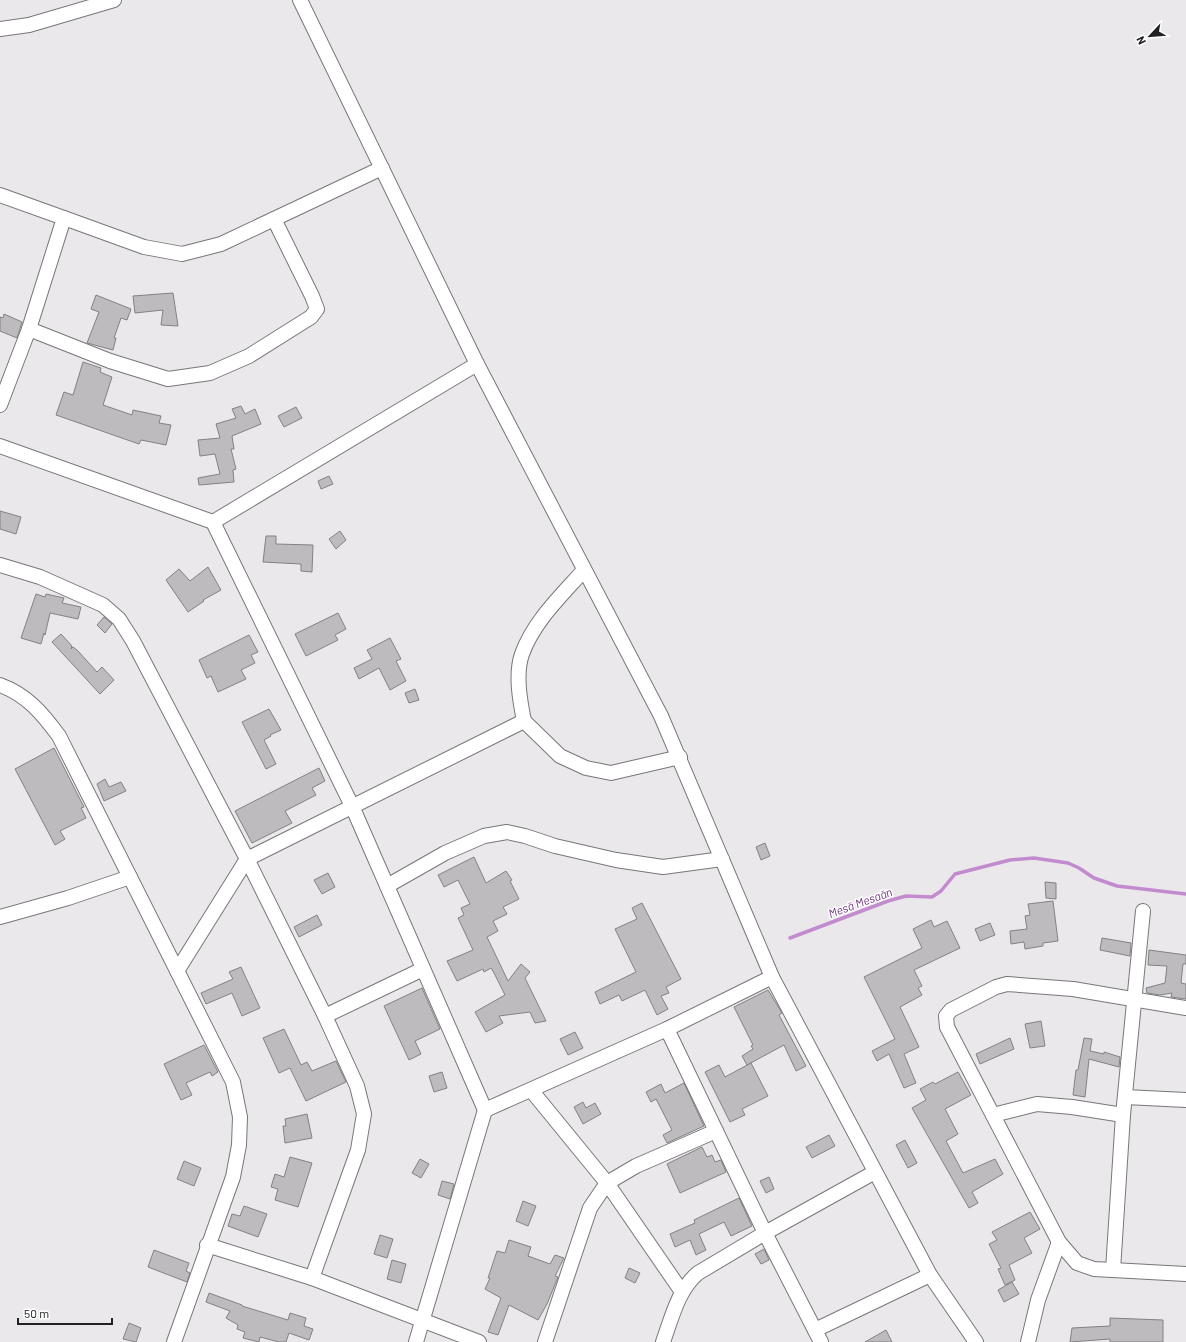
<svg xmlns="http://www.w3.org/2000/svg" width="1186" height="1342" viewBox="0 0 1186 1342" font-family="Barlow,sans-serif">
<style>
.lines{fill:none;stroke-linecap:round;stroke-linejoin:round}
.stream{stroke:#c28bce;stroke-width:3.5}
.building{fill:#bebbbe;stroke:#838184}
.minor-casing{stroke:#787679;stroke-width:16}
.minor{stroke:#fff;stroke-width:14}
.labels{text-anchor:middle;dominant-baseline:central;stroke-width:3;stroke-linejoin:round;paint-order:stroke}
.water-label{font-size:12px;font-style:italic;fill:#733282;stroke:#fff}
</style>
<rect width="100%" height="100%" fill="#ebe8ec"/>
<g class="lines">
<polyline class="stream" points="790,938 888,901 906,896 932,897 941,891 955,874 1010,860 1034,858 1068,863 1079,868 1094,878 1117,886 1186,894"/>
</g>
<g class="building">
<polygon points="173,293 178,326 161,325 163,310 135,313 133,296"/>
<polygon points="96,295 131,309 127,320 121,318 114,338 116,338 113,350 87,343 99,312 91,309"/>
<polygon points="4,314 22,322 17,338 0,331 0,317 3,318"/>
<polygon points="83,362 101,368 100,372 112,377 103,405 132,415 133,410 161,416 159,423 171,425 166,445 141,440 139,444 56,415 64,392 73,395"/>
<polygon points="241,406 245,414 255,409 261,424 232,436 234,449 231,449 236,469 233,470 234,482 199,485 198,478 220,474 215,454 200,456 198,440 220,438 216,424 236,418 232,409"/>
<polygon points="296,407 302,418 284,427 278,416"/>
<polygon points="329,476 333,484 321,489 318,481"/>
<polygon points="0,511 21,517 16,534 0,529"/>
<polygon points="340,531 346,540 336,549 329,539"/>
<polygon points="266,536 276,536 276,544 313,545 312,572 301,571 301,564 263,562"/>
<polygon points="208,567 221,590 203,600 204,601 188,612 166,580 179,569 190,581"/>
<polygon points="36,594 45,597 46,594 64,598 62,603 81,607 78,619 50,613 45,635 44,633 41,644 21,638"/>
<polygon points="338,613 346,629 335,635 338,640 306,656 295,634"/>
<polygon points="104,617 112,624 105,633 97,625"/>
<polygon points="61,634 72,646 71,649 73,647 78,651 97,672 102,667 114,680 100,694 52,642"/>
<polygon points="249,635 258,652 251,655 255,663 241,670 246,679 218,692 211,676 207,678 199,660"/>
<polygon points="390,638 401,659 396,661 406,681 390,690 379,668 359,679 354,668 372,659 367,650"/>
<polygon points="415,689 419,700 409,703 405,693"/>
<polygon points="269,709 281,730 270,735 271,736 264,740 276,764 266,769 242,722"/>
<polygon points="54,748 84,807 81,808 86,818 60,831 65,839 55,845 15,769"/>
<polygon points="319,768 325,781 312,788 316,795 285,811 292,823 252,843 235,811"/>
<polygon points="105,779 109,787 121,782 126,791 104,801 97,784"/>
<polygon points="765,843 770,856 761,860 756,847"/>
<polygon points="474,857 486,883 506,871 512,880 510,881 519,899 503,907 507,914 493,921 498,931 487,937 508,981 521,964 530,972 525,978 546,1021 535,1023 530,1012 499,1016 503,1023 486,1032 475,1012 505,995 494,973 491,968 484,972 483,969 457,981 447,961 473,950 458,918 464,915 461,908 470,904 458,880 444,887 438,875"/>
<polygon points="328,873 335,887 322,894 314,880"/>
<polygon points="1045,882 1056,883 1056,899 1046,898"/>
<polygon points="1053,901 1058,941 1043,943 1043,946 1025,949 1024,942 1011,944 1010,931 1027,929 1025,916 1030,915 1028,904"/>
<polygon points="642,903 681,979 666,987 669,993 661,996 668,1009 657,1015 645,990 622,1001 619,995 600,1004 595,992 636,972 615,929 637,919 632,908"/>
<polygon points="317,915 322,925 299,937 294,927"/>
<polygon points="931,920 934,927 947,921 960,948 914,970 922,986 918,988 922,995 900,1007 919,1047 904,1054 916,1083 904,1088 889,1054 877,1061 872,1051 895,1039 864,977 922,948 913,929"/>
<polygon points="990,923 995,935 980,941 975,929"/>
<polygon points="1102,938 1131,943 1130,956 1100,950"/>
<polygon points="1149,950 1186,955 1186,964 1183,964 1181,983 1186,984 1186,999 1171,997 1172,993 1160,995 1147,993 1146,988 1165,983 1167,966 1148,965"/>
<polygon points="241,967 260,1008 242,1016 232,993 206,1004 201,993 233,979 229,972"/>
<polygon points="422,988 440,1029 415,1041 421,1054 409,1060 384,1006"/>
<polygon points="768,990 782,1013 779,1015 806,1066 796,1071 784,1045 747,1065 742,1056 753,1049 751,1046 753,1045 734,1007"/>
<polygon points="1041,1021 1045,1046 1030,1048 1025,1024"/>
<polygon points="284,1029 301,1065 307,1062 312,1071 336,1061 346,1082 306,1101 290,1068 279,1073 263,1038"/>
<polygon points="575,1032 583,1048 568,1055 560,1039"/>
<polygon points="1010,1038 1014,1049 980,1064 976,1054"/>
<polygon points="1084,1038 1092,1039 1090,1051 1104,1054 1104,1052 1120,1057 1119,1067 1089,1059 1085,1097 1073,1095 1076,1070 1078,1070"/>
<polygon points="204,1045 218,1072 212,1076 210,1072 186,1083 192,1095 181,1100 164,1064"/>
<polygon points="751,1063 768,1096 742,1109 745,1115 730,1122 705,1072 719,1065 725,1077"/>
<polygon points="442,1072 447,1088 434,1092 429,1076"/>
<polygon points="958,1072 971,1095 945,1109 958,1134 946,1141 963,1173 995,1159 1003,1174 972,1192 978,1203 969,1208 912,1108 926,1100 920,1089 933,1082 935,1084"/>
<polygon points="684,1083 704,1126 667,1143 663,1135 672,1130 656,1099 651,1102 646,1092 661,1084 665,1093"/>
<polygon points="583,1102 586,1108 595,1103 601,1114 583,1124 574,1107"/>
<polygon points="307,1114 312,1138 285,1143 283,1126 286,1126 285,1119"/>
<polygon points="829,1135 835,1146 812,1158 806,1147"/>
<polygon points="905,1140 917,1163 908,1168 896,1145"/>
<polygon points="702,1147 707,1157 712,1155 715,1162 721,1160 726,1172 680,1193 667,1164"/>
<polygon points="290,1157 312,1163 298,1207 275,1200 278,1189 271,1187 275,1174 284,1177"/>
<polygon points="420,1159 429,1164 421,1178 412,1173"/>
<polygon points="184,1161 201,1168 194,1186 177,1179"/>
<polygon points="769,1177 774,1189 766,1193 760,1181"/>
<polygon points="442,1181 454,1184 450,1199 438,1195"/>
<polygon points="739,1198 752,1226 731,1236 724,1222 699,1234 706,1250 696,1255 690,1240 675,1247 670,1234 695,1223 694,1220"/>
<polygon points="523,1201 536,1206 528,1226 516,1221"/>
<polygon points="244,1206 267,1214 258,1237 228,1226 232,1214 240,1216"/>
<polygon points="1030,1212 1040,1229 1024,1238 1032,1253 1009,1265 1015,1280 1005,1285 998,1269 1001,1268 989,1244 997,1240 992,1232"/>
<polygon points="380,1235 393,1239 387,1258 374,1254"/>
<polygon points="509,1240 531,1247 528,1256 550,1264 555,1255 564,1258 555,1276 558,1277 547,1304 538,1320 509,1305 498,1335 488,1332 501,1298 485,1289 490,1278 488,1278 497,1251 505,1253"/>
<polygon points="764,1249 769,1260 761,1264 755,1254"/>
<polygon points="154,1250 189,1263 186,1271 190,1273 187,1282 148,1267"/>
<polygon points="392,1260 406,1264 401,1283 387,1279"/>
<polygon points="629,1268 640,1273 635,1283 625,1278"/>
<polygon points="1012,1282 1019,1294 1004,1302 998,1290"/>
<polygon points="209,1293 242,1305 242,1306 288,1320 290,1313 306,1318 304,1326 313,1329 309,1340 289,1333 286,1342 279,1342 260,1337 259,1342 243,1338 245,1332 237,1329 238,1325 226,1318 230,1311 206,1302"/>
<polygon points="1110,1318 1163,1320 1163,1342 1110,1342 1110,1339 1070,1342 1072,1328 1110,1326"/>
<polygon points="129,1323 141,1328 136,1342 123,1339"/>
<polygon points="886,1330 892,1342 865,1342"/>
</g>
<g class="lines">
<g class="minor-casing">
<g id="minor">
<polyline points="300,0 477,364 661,716 772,977 930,1275 976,1342"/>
<polyline points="0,29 29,25 114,0"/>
<polyline points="0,195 64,218 29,329 0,405"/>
<polyline points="274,219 382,168"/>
<polyline points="29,329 110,361 168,379 210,373 249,356 311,317 317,309 312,296 274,219 221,244 182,254 144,247 64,218"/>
<polyline points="0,446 213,522 352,806 485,1110"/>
<polyline points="213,522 477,364"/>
<polyline points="0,565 40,577 103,605 119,619 133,641 247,859 325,1016 357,1086 364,1114 358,1150 312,1278"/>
<path d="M 0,685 C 27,695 42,713 59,736 L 233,1082 L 240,1117 L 239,1145 L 233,1177 L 174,1342"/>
<polyline points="524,721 560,756 586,768 611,773 680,757"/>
<polyline points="387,886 445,853 484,836 507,832 525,836 555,846 616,860 663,867 722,859"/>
<polyline points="0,917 68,898 130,877"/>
<path d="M 177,971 L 247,859 L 524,721 C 520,701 515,674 522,654 C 534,621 561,596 584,570"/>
<polyline points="1186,1008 1073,989 1007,984 996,987 951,1010 946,1016 947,1027 1059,1242 1077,1263 1094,1269 1186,1274"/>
<polyline points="325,1016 423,969"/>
<polyline points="667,1029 765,1233 821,1342"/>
<polyline points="531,1090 607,1183 682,1292"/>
<polyline points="1125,1097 1186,1100"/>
<polyline points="993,1115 1037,1104 1072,1107 1123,1115"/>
<polyline points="207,1245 312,1278 479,1342"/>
<polyline points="1113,1270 1123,1115 1143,911"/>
<polyline points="815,1330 930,1275"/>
<polyline points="416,1342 485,1110 667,1029 772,977"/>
<polyline points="545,1342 590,1208 607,1183 636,1166 716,1131"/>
<path d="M 663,1342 C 672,1317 678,1290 698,1273 L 765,1233 L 875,1172"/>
<polyline points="1028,1342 1038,1300 1059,1242"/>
</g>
</g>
<use href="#minor" class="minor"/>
</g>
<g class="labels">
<g class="water-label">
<text transform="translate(860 902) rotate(-20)">Mesā Mesaān</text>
</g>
</g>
<g transform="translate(1150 36) rotate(244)" stroke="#ffffff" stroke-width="3" paint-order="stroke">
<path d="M0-3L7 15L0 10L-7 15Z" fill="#212022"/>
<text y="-6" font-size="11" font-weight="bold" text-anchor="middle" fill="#212022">N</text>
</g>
<path d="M18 1318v6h94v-6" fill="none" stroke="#212022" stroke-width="2"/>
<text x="24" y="1318" font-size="12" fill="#212022" stroke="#ffffff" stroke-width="3" paint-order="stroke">50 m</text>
</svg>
